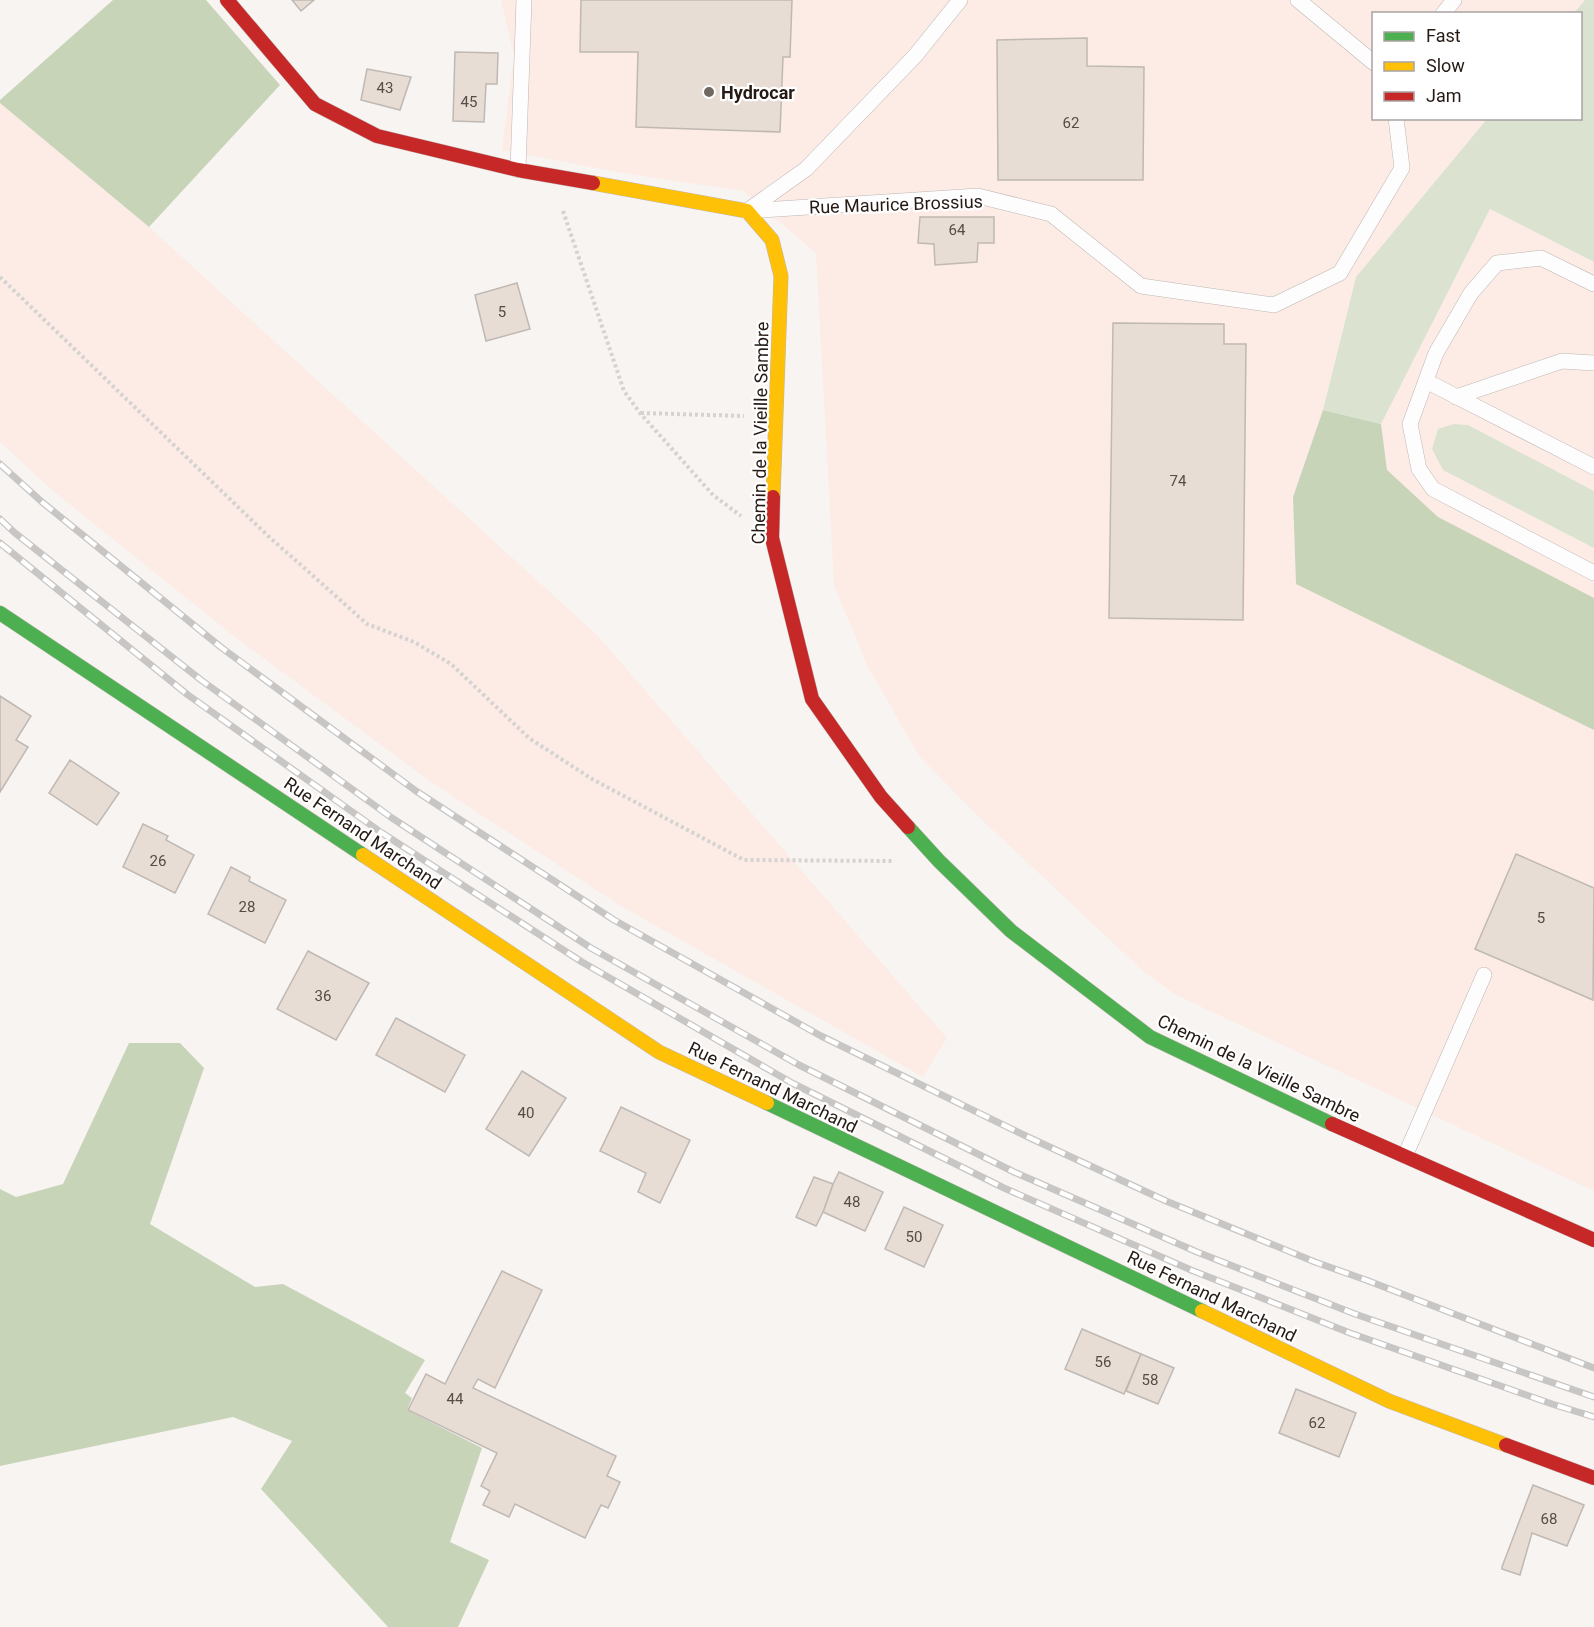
<svg xmlns="http://www.w3.org/2000/svg" width="1594" height="1627" viewBox="0 0 1594 1627" font-family="Roboto,sans-serif">
<style>
.built{fill:#fcece5}
.green{fill:#dbe2d0}
.forest{fill:#c8d4b8}
.building{fill:#e8ddd5;stroke:#bfb8b3;stroke-width:1.5}
.lines{fill:none;stroke-linecap:round;stroke-linejoin:round}
.lane-casing{stroke:#beb6b3;stroke-width:16}
.fast-casing{stroke:#beb6b3;stroke-width:15}
.slow-casing{stroke:#beb6b3;stroke-width:15}
.jam-casing{stroke:#beb6b3;stroke-width:15}
.path{stroke:#d5d2d2;stroke-width:4;stroke-dasharray:3 3;stroke-linecap:butt}
.lane{stroke:#fefdfd;stroke-width:15}
.fast{stroke:#4caf50;stroke-width:14}
.slow{stroke:#ffc107;stroke-width:14}
.jam{stroke:#c62828;stroke-width:14}
.rail-casing{stroke:#c8c6c5;stroke-width:7}
.rail{stroke:#fff;stroke-width:4.5;stroke-dasharray:14;stroke-linecap:butt}
.poi-dot{fill:#706662;stroke:#fff;stroke-width:2}
.labels{text-anchor:middle;dominant-baseline:central;stroke-width:4.5;stroke-linejoin:round;paint-order:stroke}
.number-label{font-size:15px;fill:#564b45}
.poi-label{font-size:18px;font-weight:bold;fill:#261a15;stroke:#fff;text-anchor:start}
.street-label{font-size:18px;fill:#261a15;stroke:#fff}
</style>
<rect width="100%" height="100%" fill="#f8f4f2"/>
<g class="built">
<polygon points="501,0 1585,0 1574,13 1374,14 1374,118 1487,119 1356,277 1323,410 1293,497 1296,584 1363,459 1490,209 1594,262 1594,1191 1176,995 1144,972 981,819 919,756 867,665 834,585 816,253 743,191 623,173 502,150 514,56"/>
<polygon points="0,103 149,227 597,635 947,1038 923,1077 619,905 428,780 235,637 53,491 0,442"/>
</g>
<g class="green">
<polygon points="1585,0 1594,0 1594,262 1490,209 1381,424 1323,410 1356,277 1487,119 1580,118 1580,14 1574,13"/>
<polygon points="1454,424 1468,425 1594,491 1594,548 1443,470 1432,449 1438,429"/>
</g>
<g class="forest">
<polygon points="113,0 206,0 280,85 149,227 0,103 0,100"/>
<polygon points="1323,410 1381,424 1387,470 1438,517 1594,598 1594,730 1296,584 1293,497"/>
<polygon points="129,1043 180,1043 204,1068 150,1224 255,1287 283,1284 425,1360 405,1393 412,1398 407,1410 482,1448 450,1542 489,1560 458,1627 388,1627 261,1489 292,1441 233,1417 0,1466 0,1189 16,1197 63,1184"/>
</g>
<g class="building">
<polygon points="292,0 314,0 301,11"/>
<polygon points="581,0 792,0 790,57 783,57 780,132 636,127 638,52 580,52"/>
<polygon points="1087,38 1087,66 1144,67 1143,180 998,180 997,40"/>
<polygon points="455,52 498,53 497,84 486,84 484,122 453,121"/>
<polygon points="367,69 411,77 400,110 361,100"/>
<polygon points="920,217 994,217 994,243 978,243 977,262 935,265 934,244 918,243"/>
<polygon points="517,283 530,329 486,341 475,295"/>
<polygon points="1113,323 1224,324 1224,344 1246,344 1243,620 1109,618"/>
<polygon points="0,696 31,716 16,740 28,747 0,792"/>
<polygon points="70,760 119,793 97,825 49,793"/>
<polygon points="143,824 168,836 166,840 194,855 175,893 123,867"/>
<polygon points="1516,854 1594,888 1593,1000 1475,949"/>
<polygon points="231,867 250,877 249,881 286,900 265,943 208,914"/>
<polygon points="308,951 369,983 336,1040 277,1009"/>
<polygon points="396,1018 465,1055 445,1092 376,1055"/>
<polygon points="522,1071 566,1098 529,1156 486,1129"/>
<polygon points="621,1107 690,1140 660,1203 638,1192 646,1173 600,1151"/>
<polygon points="839,1172 883,1192 865,1231 823,1212 833,1184"/>
<polygon points="814,1177 833,1184 823,1212 816,1226 796,1217"/>
<polygon points="904,1207 943,1225 924,1267 885,1249"/>
<polygon points="502,1271 542,1290 495,1388 478,1379 473,1388 616,1456 607,1476 620,1482 608,1508 601,1505 585,1538 515,1504 509,1517 483,1505 490,1491 481,1486 497,1453 408,1410 426,1374 445,1384"/>
<polygon points="1082,1329 1141,1354 1124,1394 1065,1369"/>
<polygon points="1141,1354 1174,1368 1158,1404 1126,1391"/>
<polygon points="1296,1389 1356,1413 1339,1457 1279,1433"/>
<polygon points="1533,1485 1584,1505 1567,1546 1532,1533 1520,1575 1502,1569 1502,1567"/>
</g>
<g class="lines">
<g class="lane-casing">
<g id="lane">
<polyline points="1298,0 1374,63"/>
<polyline points="1443,14 1454,0"/>
<polyline points="518,170 524,0"/>
<polyline points="747,211 978,196 1051,214 1141,286 1274,305 1340,273 1402,168 1396,118"/>
<polyline points="747,211 806,169 915,56 960,0"/>
<polyline points="1594,284 1541,258 1497,263 1471,293 1436,353 1410,424 1419,469 1433,489 1594,573"/>
<polyline points="1426,381 1594,467"/>
<polyline points="1456,397 1562,361 1594,363"/>
<polyline points="1405,1156 1484,975"/>
</g>
</g>
<g class="fast-casing">
<g id="fast">
<polyline points="0,613 363,855"/>
<polyline points="908,827 939,861 1011,931 1150,1037 1332,1124"/>
<polyline points="767,1103 1202,1311"/>
</g>
</g>
<g class="slow-casing">
<g id="slow">
<polyline points="593,183 747,211 772,240 781,276 773,497"/>
<polyline points="363,855 659,1052 767,1103"/>
<polyline points="1202,1311 1389,1401 1506,1445"/>
</g>
</g>
<g class="jam-casing">
<g id="jam">
<polyline points="227,0 315,104 377,136 518,170 593,183"/>
<polyline points="773,497 772,538 812,699 881,797 908,827"/>
<polyline points="1332,1124 1594,1240"/>
<polyline points="1506,1445 1594,1478"/>
</g>
</g>
<g class="path">
<polyline points="563,211 624,391 640,413 713,495 741,516"/>
<polyline points="0,277 266,534 367,624 414,642 451,664 529,738 592,779 744,860 893,861"/>
<polyline points="641,413 744,416"/>
</g>
<use href="#lane" class="lane"/>
<use href="#fast" class="fast"/>
<use href="#slow" class="slow"/>
<use href="#jam" class="jam"/>
<g class="rail-casing">
<g id="rail">
<polyline points="0,464 42,502 222,648 416,791 614,920 821,1036 1028,1137 1166,1201 1315,1262 1366,1280 1594,1368"/>
<polyline points="0,519 15,533 201,680 392,818 591,948 799,1065 1014,1172 1197,1252 1355,1314 1594,1397"/>
<polyline points="0,543 188,695 382,833 582,962 792,1083 1004,1188 1191,1270 1350,1333 1552,1404 1594,1417"/>
</g>
</g>
<use href="#rail" class="rail"/>
</g>
<circle class="poi-dot" cx="709" cy="92" r="6"/>
<g class="labels">
<g class="number-label">
<text x="385" y="88">43</text>
<text x="469" y="102">45</text>
<text x="1071" y="123">62</text>
<text x="957" y="230">64</text>
<text x="502" y="312">5</text>
<text x="1178" y="481">74</text>
<text x="158" y="861">26</text>
<text x="247" y="907">28</text>
<text x="1541" y="918">5</text>
<text x="323" y="996">36</text>
<text x="526" y="1113">40</text>
<text x="852" y="1202">48</text>
<text x="914" y="1237">50</text>
<text x="1103" y="1362">56</text>
<text x="1150" y="1380">58</text>
<text x="455" y="1399">44</text>
<text x="1317" y="1423">62</text>
<text x="1549" y="1519">68</text>
</g>
<g class="poi-label">
<text x="721" y="92">Hydrocar</text>
</g>
<g class="street-label">
<text transform="translate(896 204) rotate(-2)">Rue Maurice Brossius</text>
<text transform="translate(760 433) rotate(-89)">Chemin de la Vieille Sambre</text>
<text transform="translate(363 833) rotate(34)">Rue Fernand Marchand</text>
<text transform="translate(1259 1068) rotate(26)">Chemin de la Vieille Sambre</text>
<text transform="translate(773 1087) rotate(26)">Rue Fernand Marchand</text>
<text transform="translate(1212 1296) rotate(26)">Rue Fernand Marchand</text>
</g>
</g>
<rect x="1372" y="12" width="210" height="108" fill="#ffffff" stroke="#a8a3a1" stroke-width="1.5"/>
<rect x="1384" y="32" width="30" height="9" fill="#4caf50" stroke="#a8a3a1" stroke-width="1.5"/>
<text x="1426" y="42" font-size="18" fill="#261a15">Fast</text>
<rect x="1384" y="62" width="30" height="9" fill="#ffc107" stroke="#a8a3a1" stroke-width="1.5"/>
<text x="1426" y="72" font-size="18" fill="#261a15">Slow</text>
<rect x="1384" y="92" width="30" height="9" fill="#c62828" stroke="#a8a3a1" stroke-width="1.5"/>
<text x="1426" y="102" font-size="18" fill="#261a15">Jam</text>
</svg>
